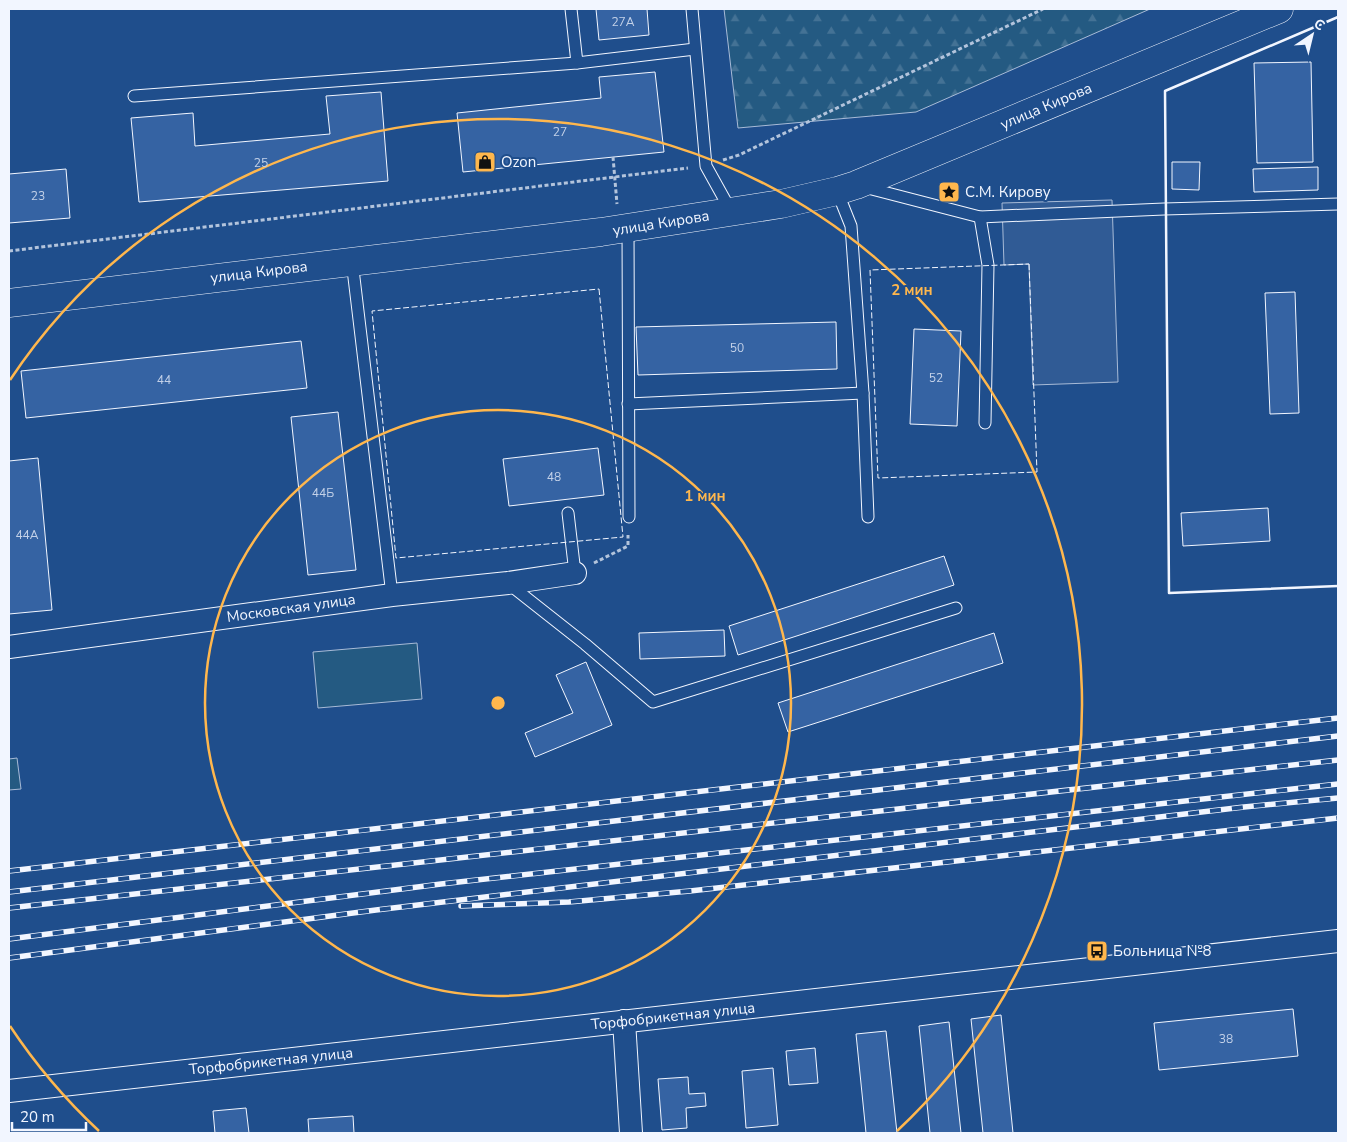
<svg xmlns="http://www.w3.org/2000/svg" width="1347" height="1142" viewBox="0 0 1347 1142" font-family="'Nunito Sans',sans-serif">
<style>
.green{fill:#245a82;stroke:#a8bbd7}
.forest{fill:url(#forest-firs);stroke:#a8bbd7}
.parking{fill:#305b95;stroke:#a8bbd7}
.building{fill:#3563a3;stroke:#f2f6ff}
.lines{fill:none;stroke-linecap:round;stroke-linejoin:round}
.lane-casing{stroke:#f2f6ff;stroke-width:13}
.street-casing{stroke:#f2f6ff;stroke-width:24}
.secondary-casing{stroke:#f2f6ff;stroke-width:29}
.path{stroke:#b3c4dc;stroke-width:3;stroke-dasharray:4 2.5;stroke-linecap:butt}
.lane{stroke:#1f4e8c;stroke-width:11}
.street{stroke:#1f4e8c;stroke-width:22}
.secondary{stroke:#1f4e8c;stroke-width:28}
.rail-casing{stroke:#f2f6ff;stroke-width:5.5}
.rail{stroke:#1f4e8c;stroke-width:4;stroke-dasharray:11;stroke-linecap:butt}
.fence{stroke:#f2f6ff;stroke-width:1;stroke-dasharray:6 2.5;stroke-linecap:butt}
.wall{stroke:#f2f6ff;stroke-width:2.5}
.ring{fill:none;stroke:#ffb74d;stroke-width:2.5}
.labels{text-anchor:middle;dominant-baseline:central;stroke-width:4;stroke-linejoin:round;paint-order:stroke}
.number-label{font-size:12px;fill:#c3d1e8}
.street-label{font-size:15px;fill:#f2f6ff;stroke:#1f4e8c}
.poi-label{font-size:15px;fill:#f2f6ff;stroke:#1f4e8c;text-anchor:start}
.centre{fill:#ffb74d;stroke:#1f4e8c;stroke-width:2.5}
.ring-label{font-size:15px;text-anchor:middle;font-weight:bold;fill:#ffb74d;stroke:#1f4e8c;stroke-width:4;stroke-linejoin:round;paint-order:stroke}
</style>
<defs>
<pattern id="forest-firs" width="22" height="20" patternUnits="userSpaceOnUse" patternTransform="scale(1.25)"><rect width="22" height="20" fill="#245a82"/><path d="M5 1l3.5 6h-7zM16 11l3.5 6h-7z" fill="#447295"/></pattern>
</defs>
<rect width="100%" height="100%" fill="#1f4e8c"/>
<g class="green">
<polygon points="417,643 422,699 318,708 313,652"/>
<polygon points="17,758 21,789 9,790 9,759"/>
</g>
<polygon class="forest" points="724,9 1150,9 916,112 738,128"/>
<polygon class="parking" points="1112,200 1118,382 1033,385 1029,264 1004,265 1002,203"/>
<g class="building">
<polygon points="596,9 647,9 649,35 599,40"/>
<polygon points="1311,62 1313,162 1257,163 1254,63"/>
<polygon points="655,72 664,152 463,172 457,113 601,98 599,77"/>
<polygon points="381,92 388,181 139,202 131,118 193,113 195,146 330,134 326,96"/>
<polygon points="1172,162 1200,162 1199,190 1172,189"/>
<polygon points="1318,167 1318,190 1254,192 1253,169"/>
<polygon points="66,169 70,218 9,223 9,174"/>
<polygon points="1295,292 1299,413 1270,414 1265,293"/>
<polygon points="836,322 837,369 638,375 636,327"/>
<polygon points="914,329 961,331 957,426 910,424"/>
<polygon points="301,341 307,388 26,418 21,371"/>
<polygon points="338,412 356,570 308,575 291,417"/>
<polygon points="598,448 604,495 509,506 503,459"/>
<polygon points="38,458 52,610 9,614 9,461"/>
<polygon points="1268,508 1270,541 1183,546 1181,513"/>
<polygon points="944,556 954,585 738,655 729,626"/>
<polygon points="724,630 725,656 640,659 639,633"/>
<polygon points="994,633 1003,663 788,732 778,703"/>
<polygon points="586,662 612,725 535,757 525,733 573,713 556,675"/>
<polygon points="1293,1009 1298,1056 1159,1070 1154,1023"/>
<polygon points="1001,1015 1013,1133 983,1133 971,1019"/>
<polygon points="949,1022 961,1133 930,1133 919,1026"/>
<polygon points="886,1031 897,1133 866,1133 856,1034"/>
<polygon points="815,1048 818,1083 789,1085 786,1051"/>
<polygon points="773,1068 778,1125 746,1128 742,1071"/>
<polygon points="688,1077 689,1094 705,1093 706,1106 686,1108 687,1128 662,1130 658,1079"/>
<polygon points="246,1108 249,1133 215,1133 213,1111"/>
<polygon points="353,1116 354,1133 309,1133 308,1119"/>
</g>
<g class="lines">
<g class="lane-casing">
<g id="lane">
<polyline points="571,9 577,63 695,49"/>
<polyline points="692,9 706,166 731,211"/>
<polyline points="134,96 577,63"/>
<polyline points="864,187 980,217 1164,209 1338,204"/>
<polyline points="837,191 851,226 863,393 868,517"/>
<polyline points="980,217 988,265 985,423"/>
<polyline points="628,227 629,517"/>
<polyline points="352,261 392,595"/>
<polyline points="628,404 863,393"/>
<polyline points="568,513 575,573"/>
<polyline points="509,584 585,644 653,702 956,608"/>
</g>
</g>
<g class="street-casing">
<g id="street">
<polyline points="9,647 392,595 508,583 575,573"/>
<polyline points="624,1021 631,1133"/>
<polyline points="9,1091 1338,941"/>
</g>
</g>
<g class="secondary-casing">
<polyline id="secondary" points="9,303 601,232 781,204 837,191 856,185 1279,9"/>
</g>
<g class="path">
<polyline points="613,157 617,204"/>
<polyline points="723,160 739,155 1043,9"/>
<polyline points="9,251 688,168"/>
<polyline points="594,563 628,546 628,535"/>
</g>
<use href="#lane" class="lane"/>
<use href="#street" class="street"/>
<use href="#secondary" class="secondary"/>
<g class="rail-casing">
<g id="rail">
<polyline points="9,871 1338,718"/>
<polyline points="9,892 1338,736"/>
<polyline points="461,906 569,902 690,891 1338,818"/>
<polyline points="9,908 1338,760"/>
<polyline points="9,939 441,884 1338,784"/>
<polyline points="9,958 376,910 1244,807 1338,798"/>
</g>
</g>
<use href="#rail" class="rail"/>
<g class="fence">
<polygon points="1029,264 1037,472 878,478 870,270"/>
<polygon points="599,289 623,537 396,558 372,311"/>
</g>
<polyline class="wall" points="1338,17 1165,91 1169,593 1338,586"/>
</g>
<g class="ring">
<circle cx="498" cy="703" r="293"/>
<path d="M99 1131A585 585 0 0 1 10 1026M10 380A585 585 0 1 1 897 1131"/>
</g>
<defs>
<g id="shop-square" transform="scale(1.125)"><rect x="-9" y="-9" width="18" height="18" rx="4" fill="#ffb74d" stroke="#1f4e8c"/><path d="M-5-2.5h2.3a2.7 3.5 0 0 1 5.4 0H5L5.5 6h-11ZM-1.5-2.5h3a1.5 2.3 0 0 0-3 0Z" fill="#111"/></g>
<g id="sight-square" transform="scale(1.125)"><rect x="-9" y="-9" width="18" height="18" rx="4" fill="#ffb74d" stroke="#1f4e8c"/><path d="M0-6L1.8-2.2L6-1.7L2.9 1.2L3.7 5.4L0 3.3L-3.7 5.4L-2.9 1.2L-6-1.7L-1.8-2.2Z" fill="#111"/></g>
<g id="bus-square" transform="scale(1.125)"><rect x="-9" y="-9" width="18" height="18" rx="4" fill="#ffb74d" stroke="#1f4e8c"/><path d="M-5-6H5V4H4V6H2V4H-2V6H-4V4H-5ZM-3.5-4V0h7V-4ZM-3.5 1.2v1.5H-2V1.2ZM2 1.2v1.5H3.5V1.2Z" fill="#111"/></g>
</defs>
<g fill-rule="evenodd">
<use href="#shop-square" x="485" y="162"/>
<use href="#sight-square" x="949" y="192"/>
<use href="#bus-square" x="1097" y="951"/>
</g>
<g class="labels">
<g class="number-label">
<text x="623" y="22">27А</text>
<text x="560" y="132">27</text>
<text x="261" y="163">25</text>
<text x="38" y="196">23</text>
<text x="737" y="348">50</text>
<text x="936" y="378">52</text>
<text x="164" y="380">44</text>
<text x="554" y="477">48</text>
<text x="323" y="493">44Б</text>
<text x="27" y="535">44А</text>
<text x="1226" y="1039">38</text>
</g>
<g class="street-label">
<text transform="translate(1046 106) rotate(-23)">улица Кирова</text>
<text transform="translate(661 223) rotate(-9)">улица Кирова</text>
<text transform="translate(259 272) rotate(-7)">улица Кирова</text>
<text transform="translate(291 608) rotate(-8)">Московская улица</text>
<text transform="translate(673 1016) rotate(-6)">Торфобрикетная улица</text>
<text transform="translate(271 1061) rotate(-6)">Торфобрикетная улица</text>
</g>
<g class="poi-label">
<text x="501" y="162">Ozon</text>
<text x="965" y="192">С.М. Кирову</text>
<text x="1113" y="951">Больница №8</text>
</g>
</g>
<circle cx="498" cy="703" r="8" class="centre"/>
<g class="ring-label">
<text x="912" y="295">2 мин</text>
<text x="705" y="501">1 мин</text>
</g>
<rect width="1347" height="1142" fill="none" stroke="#f2f6ff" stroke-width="20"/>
<g transform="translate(1312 35) rotate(35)" stroke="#1f4e8c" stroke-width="4" paint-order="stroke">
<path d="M0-4L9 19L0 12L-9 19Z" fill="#f2f6ff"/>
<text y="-8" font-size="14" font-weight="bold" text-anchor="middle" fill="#f2f6ff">С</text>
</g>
<path d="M12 1122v8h74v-8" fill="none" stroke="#f2f6ff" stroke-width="2.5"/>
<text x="20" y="1122" font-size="15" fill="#f2f6ff" stroke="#1f4e8c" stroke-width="4" paint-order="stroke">20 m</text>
</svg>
